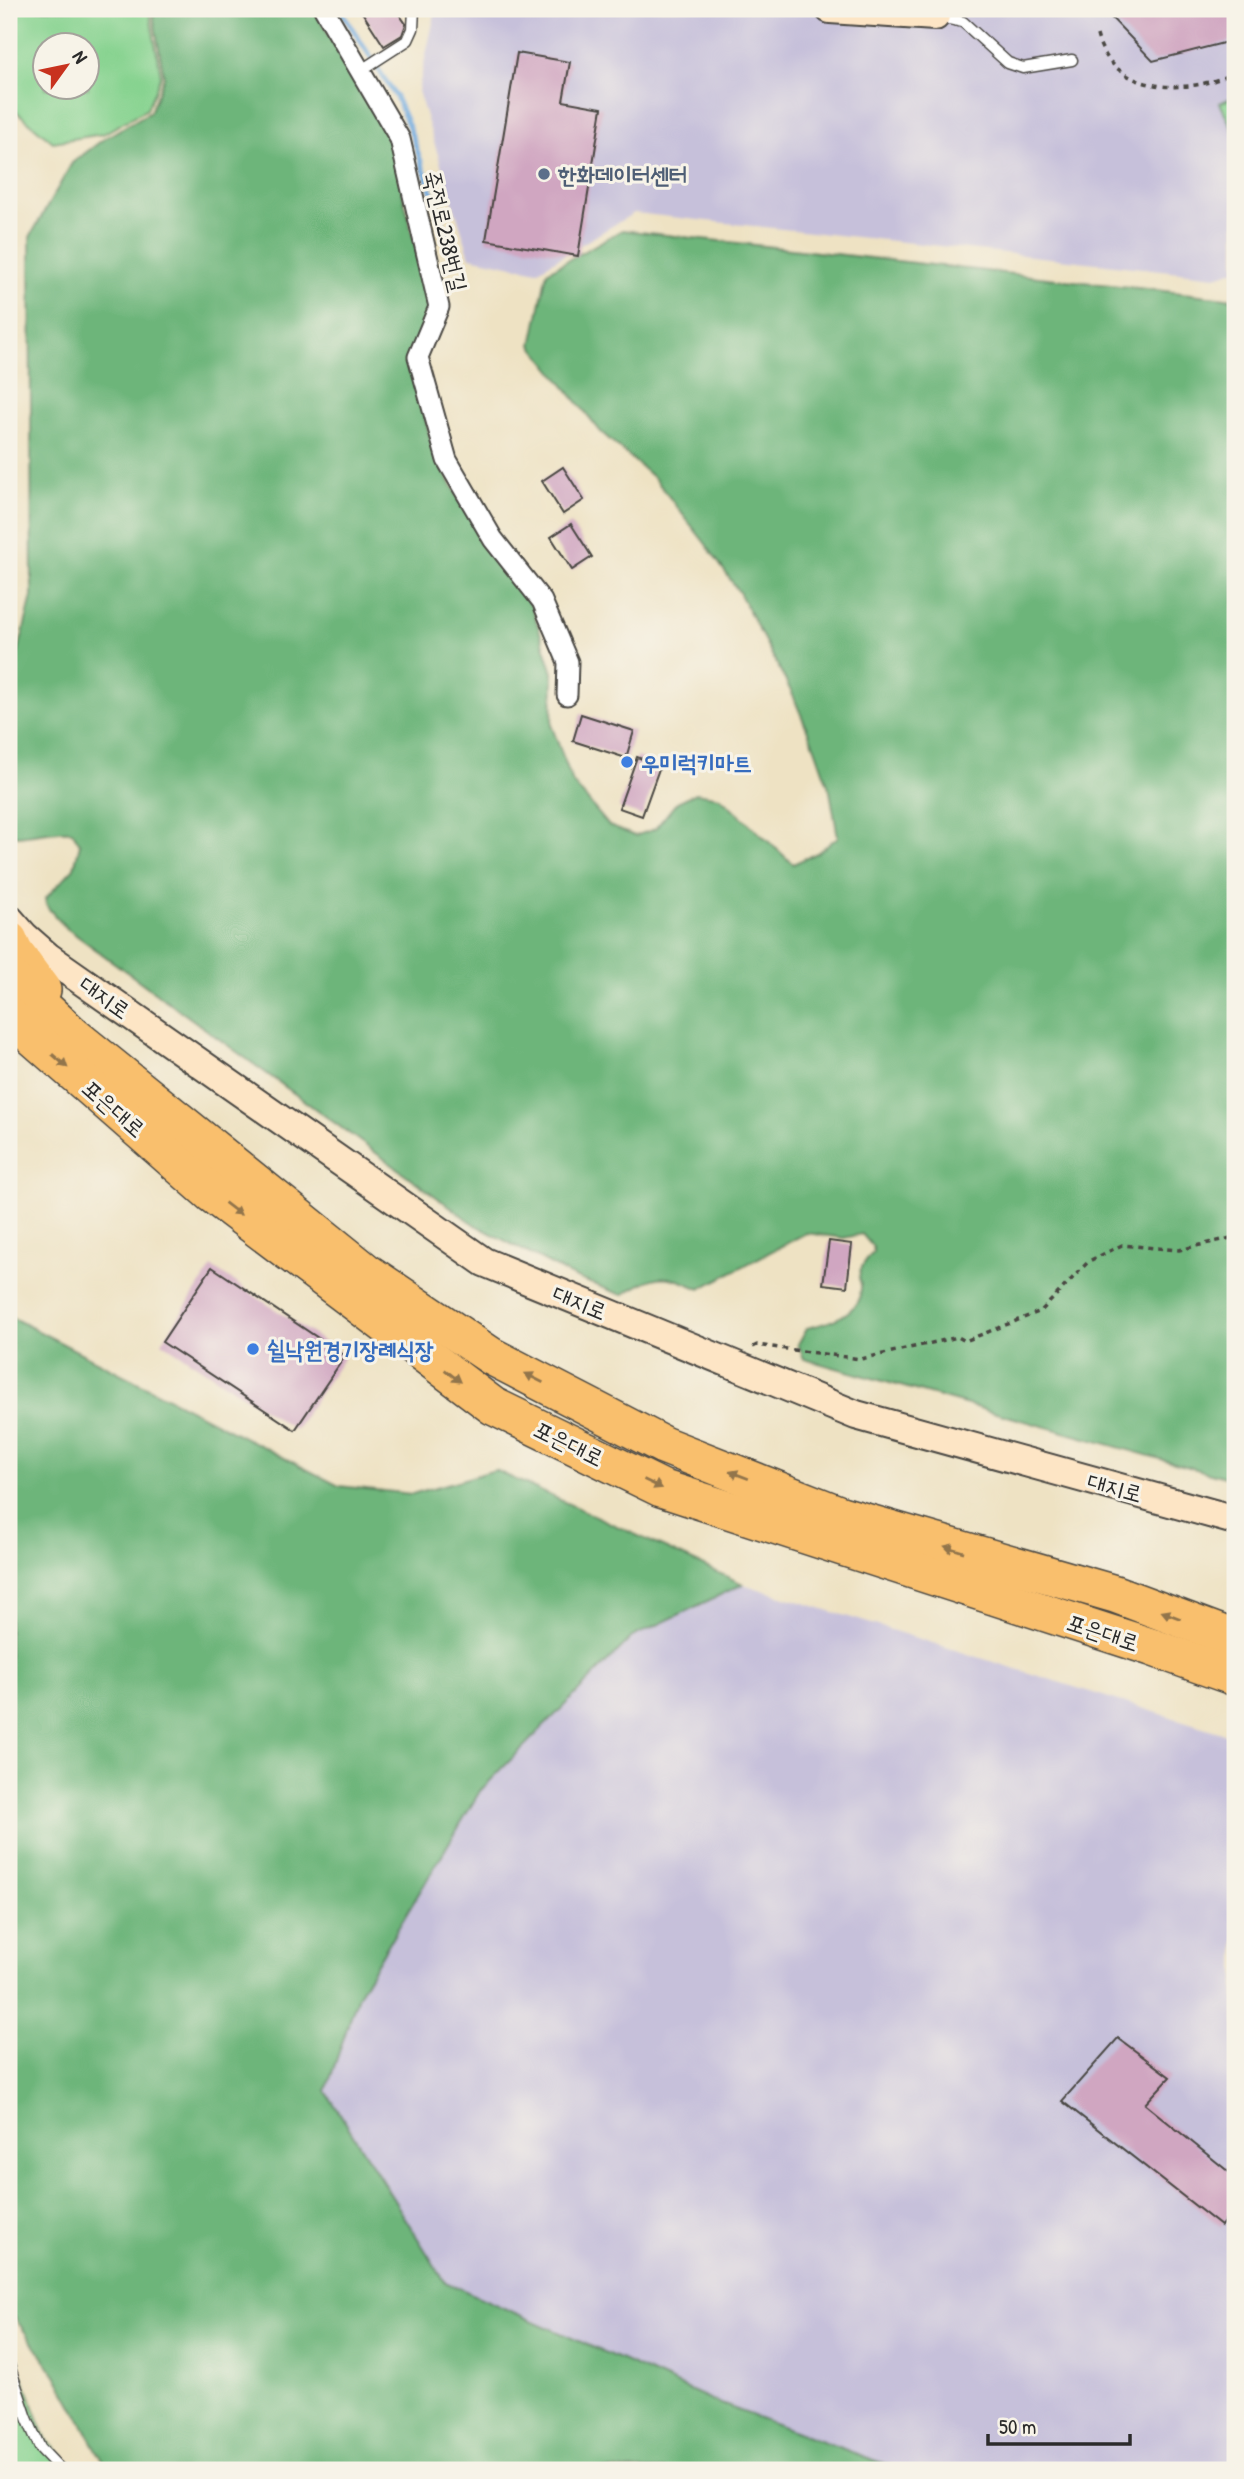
<svg xmlns="http://www.w3.org/2000/svg" width="1244" height="2479" viewBox="0 0 1244 2479" font-family="'Patrick Hand','Poor Story',sans-serif">
<style>
.industrial{fill:#c6c0da}
.green{fill:#87d390;stroke:#597f5e;stroke-width:2;fill-rule:evenodd}
.forest{fill:#6db57a;stroke:#4c7052;stroke-width:2}
.lines{fill:none;stroke-linecap:round;stroke-linejoin:round}
.stream{stroke:#6da9de;stroke-width:5}
.building{fill:#d0a6c1}
.lane-casing{stroke:#484642;stroke-width:13}
.street-casing{stroke:#484642;stroke-width:23}
.secondary-casing{stroke:#484642;stroke-width:32}
.highway-casing{stroke:#484642;stroke-width:40}
.path{stroke:#484642;stroke-width:3.5;stroke-dasharray:5 5;stroke-linecap:butt}
.lane{stroke:#fff;stroke-width:10}
.street{stroke:#fff;stroke-width:19}
.secondary{stroke:#fde5c5;stroke-width:28}
.highway{stroke:#f9bf6d;stroke-width:37}
.oneway{fill:#92754c}
.service-dot{fill:#5c6f8a;stroke:#f7f3e8;stroke-width:2.5}
.shop-dot{fill:#3f7fe0;stroke:#f7f3e8;stroke-width:2.5}
.labels{text-anchor:middle;dominant-baseline:central;stroke-width:6;stroke-linejoin:round;paint-order:stroke}
.service-label{font-size:23px;font-weight:bold;fill:#4e5e75;stroke:#f7f3e8;text-anchor:start}
.street-label{font-size:23px;fill:#2b2b2b;stroke:#f7f3e8}
.shop-label{font-size:23px;font-weight:bold;fill:#366cbe;stroke:#f7f3e8;text-anchor:start}
</style>
<rect width="100%" height="100%" fill="#f7f3e8"/>
<filter id="ink" filterUnits="userSpaceOnUse"><feTurbulence type="fractalNoise" baseFrequency=".0143" numOctaves="2"/><feDisplacementMap in="SourceGraphic" scale="14" xChannelSelector="R" yChannelSelector="G"/><feConvolveMatrix kernelMatrix="1 2 1 2 8 2 1 2 1" color-interpolation-filters="sRGB"/></filter>
<filter id="wash" filterUnits="userSpaceOnUse"><feTurbulence type="fractalNoise" baseFrequency=".00686" numOctaves="4" result="noise"/><feDisplacementMap in="SourceGraphic" scale="28" xChannelSelector="R" yChannelSelector="G"/><feGaussianBlur stdDeviation="1.57" result="paint"/><feColorMatrix in="noise" values="0 0 0 0 0 0 0 0 0 0 0 0 0 0 0 0 0 1.4 0 .05"/><feComposite in="paint" operator="in"/></filter>
<g filter="url(#wash)">
<rect width="100%" height="100%" fill="#eee2c3"/>
<g class="industrial">
<polygon points="436,9 1235,9 1235,270 1216,276 634,213 537,271 470,257 418,91"/>
<polygon points="743,1584 1235,1737 1235,2470 901,2470 721,2404 436,2278 326,2091 358,1995 480,1791 632,1637"/>
</g>
<g class="green">
<path d="M 9,9 L 149,9 L 161,76 L 147,109 L 103,134 L 53,142 L 17,112 L 9,100 ZM 46,46 L 88,46 L 88,88 L 46,88 Z"/>
<polygon points="1235,96 1235,134 1220,103"/>
<polygon points="9,2341 46,2439 75,2470 9,2470"/>
</g>
<g class="forest">
<path d="M 152,9 L 314,9 L 390,141 L 430,307 L 410,360 L 435,456 L 488,548 L 532,607 L 553,673 L 552,727 L 573,783 L 609,826 L 635,836 L 655,829 L 677,802 L 696,793 L 720,797 L 793,864 L 817,853 L 838,837 L 830,791 L 815,748 L 792,693 L 739,592 L 705,543 L 655,479 L 601,432 L 532,345 L 547,272 L 622,230 L 1235,299 L 1235,1480 L 804,1359 L 798,1344 L 807,1328 C 828,1323 860,1315 861,1288 C 862,1285 859,1280 859,1277 C 860,1267 866,1259 873,1253 L 873,1247 L 862,1234 L 844,1238 L 806,1233 L 700,1289 C 663,1272 656,1274 622,1295 L 574,1277 L 475,1225 L 65,927 L 48,908 L 45,899 L 74,868 L 80,844 L 72,831 C 53,829 36,835 16,836 L 9,830 L 9,691 L 32,596 L 30,237 L 72,163 L 105,138 L 150,112 L 164,77 Z"/>
<polygon points="9,1316 339,1486 412,1494 495,1470 743,1584 632,1637 480,1791 358,1995 326,2091 445,2282 721,2404 901,2470 108,2470 56,2375 9,2310"/>
</g>
<g class="lines">
<polyline class="stream" points="340,9 396,97 409,127 455,259"/>
</g>
<g id="blocks">
<g class="building">
<polygon points="360,9 399,9 399,14 406,24 402,35 384,46"/>
<polygon points="1103,9 1235,9 1235,40 1153,61"/>
<polygon points="517,53 570,62 563,101 602,108 578,256 486,240"/>
<polygon points="563,467 584,500 563,514 542,481"/>
<polygon points="571,524 592,557 572,570 551,537"/>
<polygon points="581,714 634,731 626,758 573,741"/>
<polygon points="637,757 660,766 642,816 619,808"/>
<polygon points="829,1241 852,1244 847,1287 823,1284"/>
<polygon points="212,1267 345,1356 295,1430 162,1342"/>
<polygon points="1118,2038 1170,2077 1145,2104 1235,2177 1235,2206 1221,2226 1062,2101"/>
</g>
</g>
</g>
<g filter="url(#ink)">
<use href="#blocks" fill-opacity="0" stroke="#484642" stroke-width="2"/>
<g class="lines">
<g class="lane-casing">
<g id="lane">
<polyline points="935,16 963,22 1008,63 1023,68 1072,60"/>
<polyline points="360,71 408,40 413,29 414,9"/>
<polyline points="9,2365 27,2418 40,2448 61,2470"/>
</g>
</g>
<g class="street-casing">
<polyline id="street" points="324,9 400,139 439,307 418,357 447,460 493,539 542,601 568,662 567,695"/>
</g>
<g class="secondary-casing">
<g id="secondary">
<polyline points="830,9 935,16 936,9"/>
<polyline points="9,919 24,936 48,957 484,1262 856,1415 1235,1520"/>
</g>
</g>
<g class="highway-casing">
<g id="highway">
<polyline points="9,940 14,952 42,990"/>
<polyline points="9,976 75,1037 365,1271 491,1356 663,1445 841,1515 1115,1594 1235,1639"/>
<polyline points="9,1016 212,1194 493,1406 661,1488 1151,1647 1235,1677"/>
</g>
</g>
<g class="path">
<path d="M 1097,35 C 1112,95 1190,96 1235,72"/>
<polyline points="753,1347 757,1345 861,1359 958,1337 965,1341 1041,1311 1089,1261 1122,1245 1179,1250 1235,1237"/>
</g>
<use href="#lane" class="lane"/>
<use href="#street" class="street"/>
<use href="#secondary" class="secondary"/>
<use href="#highway" class="highway"/>
</g>
<defs><path id="oneway-solid" d="M-6-.8H1V-3.2L6.5 0L1 3.2V.8H-6Z" transform="scale(1.75)"/></defs>
<g class="oneway">
<use href="#oneway-solid" transform="translate(60 1061) rotate(41)"/>
<use href="#oneway-solid" transform="translate(233 1209) rotate(37)"/>
<use href="#oneway-solid" transform="translate(453 1376) rotate(37)"/>
<use href="#oneway-solid" transform="translate(534 1378) rotate(-153)"/>
<use href="#oneway-solid" transform="translate(739 1475) rotate(-159)"/>
<use href="#oneway-solid" transform="translate(653 1484) rotate(25)"/>
<use href="#oneway-solid" transform="translate(954 1549) rotate(-163)"/>
<use href="#oneway-solid" transform="translate(1171 1615) rotate(-159)"/>
</g>
</g>
<circle class="service-dot" cx="544" cy="174" r="7"/>
<g class="shop-dot">
<circle cx="627" cy="762" r="7"/>
<circle cx="253" cy="1349" r="7"/>
</g>
<g class="labels">
<g class="service-label">
<text x="558" y="174">한화데이터센터</text>
</g>
<g class="street-label">
<text transform="translate(446 231) rotate(77)">죽전로238번길</text>
<text transform="translate(105 997) rotate(35)">대지로</text>
<text transform="translate(114 1108) rotate(41)">포은대로</text>
<text transform="translate(580 1302) rotate(22)">대지로</text>
<text transform="translate(569 1443) rotate(26)">포은대로</text>
<text transform="translate(1115 1487) rotate(15)">대지로</text>
<text transform="translate(1103 1632) rotate(18)">포은대로</text>
</g>
<g class="shop-label">
<text x="641" y="762">우미럭키마트</text>
<text x="267" y="1349">쉴낙원경기장례식장</text>
</g>
</g>
<rect width="1244" height="2479" fill="none" stroke="#f7f3e8" stroke-width="35"/>
<g transform="translate(66 66) rotate(57)"><circle r="33" fill="#f7f3e8" stroke="#a5a39c" stroke-width="2"/>
<path d="M0-5L12 26L0 18L-12 26Z" fill="#c8321e"/>
<text y="-10" font-size="19" font-weight="bold" text-anchor="middle" fill="#2b2b2b">N</text>
</g>
<path d="M988 2434v10h142v-10" fill="none" stroke="#2b2b2b" stroke-width="3.5"/>
<text x="999" y="2434" font-size="21" fill="#2b2b2b" stroke="#f7f3e8" stroke-width="5" paint-order="stroke">50 m</text>
</svg>
